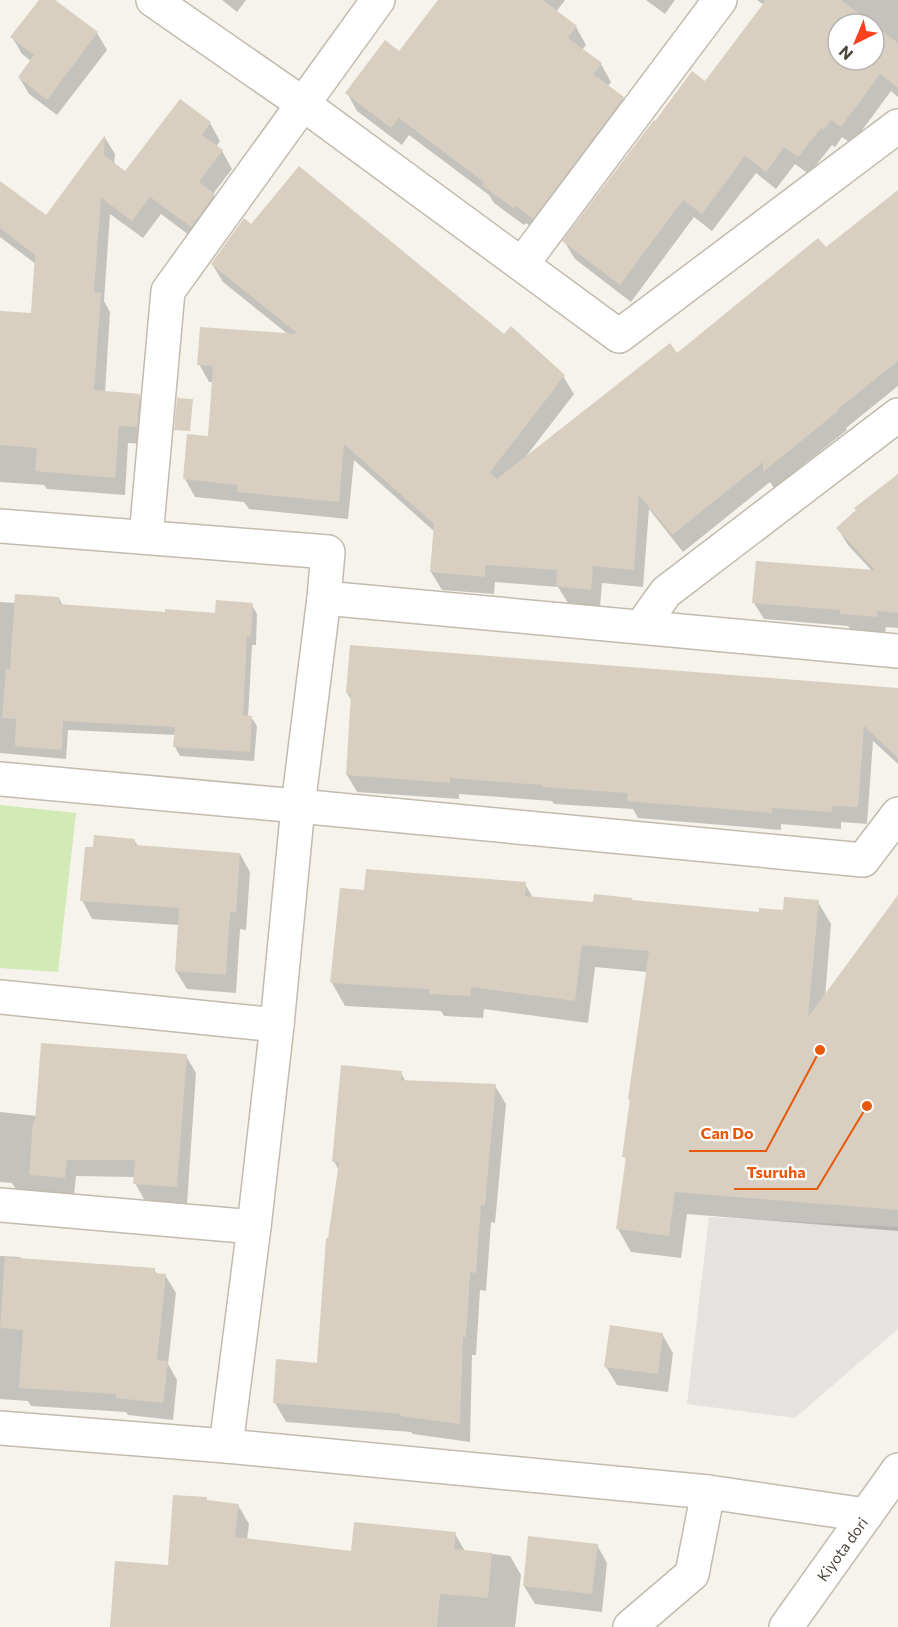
<svg xmlns="http://www.w3.org/2000/svg" width="898" height="1627" viewBox="0 0 898 1627" font-family="Commissioner,sans-serif">
<style>
.green{fill:#d2eab5}
.parking{fill:#e5e3e0}
.shadow{fill:#0003;fill-rule:evenodd}
.building{fill:#d8cfc1}
.lines{fill:none;stroke-linecap:round;stroke-linejoin:round}
.minor-casing{stroke:#c2bbae;stroke-width:36}
.tertiary-casing{stroke:#c2bbae;stroke-width:36}
.minor{stroke:#fff;stroke-width:33}
.tertiary{stroke:#fff;stroke-width:33}
.labels{text-anchor:middle;dominant-baseline:central;stroke-width:4.5;stroke-linejoin:round;paint-order:stroke}
.street-label{font-size:15px;fill:#4b4439;stroke:#fff}
.leader{fill:none;stroke:#e8590c;stroke-width:2}
.callout-dot{fill:#e8590c;stroke:#fff;stroke-width:2}
.callout-label{font-size:16px;text-anchor:middle;font-weight:bold;fill:#e8590c;stroke:#fff;stroke-width:4.5;stroke-linejoin:round;paint-order:stroke}
</style>
<rect width="100%" height="100%" fill="#f6f3ec"/>
<polygon class="green" points="0,805 76,813 58,972 0,968"/>
<polygon class="parking" points="709,1217 898,1227 898,1329 795,1418 687,1404"/>
<g class="shadow">
<polygon points="41,0 53,0 97,33 107,50 57,115 29,94 19,77 31,61 22,54 12,37"/>
<polygon points="222,0 246,0 237,12"/>
<polygon points="440,0 565,0 556,12 576,27 586,45 582,50 601,64 611,82 607,87 623,98 633,116 543,236 526,223 524,225 494,203 489,195 409,135 402,145 357,111 347,93 399,53"/>
<polygon points="646,0 675,0 665,14"/>
<path d="M 757,0 L 898,0 L 898,97 L 891,91 L 852,144 L 842,137 L 835,147 L 832,145 L 809,174 L 795,164 L 776,189 L 756,173 L 712,231 L 694,217 L 631,302 L 575,259 L 564,241 L 706,83 L 764,5 ZM 838,24 L 874,24 L 874,60 L 838,60 Z"/>
<polygon points="210,123 220,141 216,147 222,151 232,169 213,194 224,213 201,244 161,214 143,238 110,214 104,301 110,312 105,393 139,396 149,414 147,444 128,443 125,495 47,489 44,485 0,482 0,312 33,315 36,264 0,237 0,183 47,218 105,138 115,154 114,165 126,173"/>
<polygon points="898,192 898,386 846,428 847,430 774,488 770,482 683,552 649,509 643,587 602,583 600,607 568,603 558,587 495,582 494,594 442,590 431,572 435,532 354,460 348,519 249,509 244,502 195,497 185,479 209,437 214,382 209,382 199,364 289,335 223,282 212,264 252,226 504,336 563,376 574,394 524,459 677,356 825,249"/>
<polygon points="898,476 898,628 886,627 885,633 851,630 848,626 764,619 754,603 872,571 848,545 838,529"/>
<polygon points="59,598 63,606 166,614 217,615 252,605 257,614 256,645 252,645 248,717 251,717 257,726 254,761 180,756 175,747 176,735 68,730 66,759 0,753 0,602 16,603"/>
<polygon points="898,689 898,764 873,741 867,824 841,822 841,829 781,824 781,830 638,818 633,809 554,804 552,801 459,794 459,799 357,792 347,775 352,701 347,693"/>
<polygon points="134,840 138,846 240,854 250,872 246,930 240,929 236,993 187,989 176,971 179,925 92,919 82,900"/>
<polygon points="525,884 533,898 594,904 633,902 760,914 784,911 818,902 831,924 825,998 898,897 898,1231 687,1214 681,1258 631,1252 618,1229 627,1161 624,1156 631,1101 629,1099 648,972 595,967 588,1023 484,1009 483,1018 444,1016 441,1011 345,1006 332,983 365,891"/>
<polygon points="186,1056 196,1073 187,1204 145,1201 135,1183 135,1177 76,1176 74,1195 17,1191 12,1183 0,1182 0,1112 37,1116"/>
<polygon points="401,1073 406,1082 495,1086 506,1104 495,1223 491,1222 486,1291 480,1290 476,1355 472,1355 470,1442 413,1434 411,1432 286,1422 275,1403 318,1364 329,1240 339,1171 334,1161"/>
<polygon points="0,1256 20,1257 22,1259 154,1269 157,1274 165,1275 176,1293 168,1364 177,1380 173,1420 128,1415 126,1412 31,1406 28,1401 0,1399"/>
<polygon points="662,1334 673,1353 668,1392 617,1385 606,1367"/>
<polygon points="208,1501 238,1505 249,1524 247,1540 352,1553 455,1534 465,1551 510,1556 521,1575 515,1627 112,1627 170,1567"/>
<polygon points="597,1545 607,1563 602,1612 535,1604 524,1586"/>
</g>
<g class="building">
<polygon points="39,0 55,0 98,32 47,100 18,77 34,55 10,37"/>
<polygon points="438,0 543,0 577,26 568,38 602,63 593,74 624,97 533,219 516,206 513,208 482,185 484,182 399,118 391,128 345,93 385,40 399,51"/>
<polygon points="766,0 841,0 873,24 838,24 838,60 874,60 874,25 898,43 898,88 880,74 841,127 831,120 824,130 821,128 798,157 784,147 766,172 745,156 702,214 683,200 620,285 562,241 654,120 655,121 692,71 705,81"/>
<polygon points="180,99 211,122 202,135 223,150 199,182 215,194 191,227 150,197 132,221 101,198 94,292 101,293 94,390 140,394 137,427 119,426 115,478 35,471 37,448 0,445 0,311 31,313 35,255 0,228 0,181 46,215 105,135 104,155 125,171"/>
<polygon points="299,166 504,334 511,326 565,375 490,472 497,479 670,343 677,353 818,238 826,247 898,190 898,361 837,410 838,411 763,472 763,462 672,535 639,495 634,570 593,566 591,590 556,586 557,570 485,565 485,577 430,572 434,524 344,444 339,502 237,492 237,485 183,479 187,434 208,436 213,366 197,365 200,327 298,334 211,264 244,218 251,224"/>
<polygon points="177,398 193,399 190,431 174,430"/>
<polygon points="898,474 898,613 877,611 877,617 840,614 840,610 752,603 756,561 875,570 836,528 856,510 854,508"/>
<polygon points="15,594 59,597 59,604 165,612 165,609 215,613 216,600 253,603 251,637 247,636 243,715 252,716 250,752 173,747 175,727 63,721 62,750 15,746 16,719 2,718 6,669 10,669"/>
<polygon points="350,645 898,688 898,758 864,726 858,807 832,806 832,812 772,808 772,813 627,801 628,793 542,787 542,785 450,778 450,783 346,775 351,694 346,693"/>
<polygon points="94,835 135,839 135,845 240,853 236,912 230,912 226,975 175,971 179,908 80,901 85,847 93,847"/>
<polygon points="366,869 526,882 525,896 593,902 594,894 632,898 632,900 759,912 759,908 783,910 784,897 819,900 808,1017 898,895 898,1210 675,1192 669,1236 616,1229 626,1157 622,1157 630,1099 628,1099 649,951 582,945 575,1001 471,987 471,996 429,994 429,989 330,983 340,888 364,890"/>
<polygon points="41,1043 187,1054 177,1187 133,1184 135,1160 67,1160 65,1178 29,1175 33,1121 35,1121"/>
<polygon points="341,1065 402,1071 401,1080 496,1084 485,1205 481,1205 476,1273 470,1272 466,1337 463,1337 460,1424 400,1416 401,1414 273,1403 276,1359 317,1363 326,1238 328,1238 339,1162 332,1162"/>
<polygon points="5,1257 155,1268 155,1273 166,1274 157,1360 168,1361 163,1403 116,1398 116,1394 19,1388 23,1330 0,1328"/>
<polygon points="610,1325 663,1333 658,1374 604,1367"/>
<polygon points="173,1495 207,1497 207,1500 239,1504 235,1537 351,1551 354,1522 456,1532 454,1549 492,1553 488,1598 440,1594 437,1627 110,1627 115,1561 168,1565"/>
<polygon points="528,1536 598,1544 592,1594 523,1586"/>
</g>
<g class="lines">
<g class="minor-casing">
<g id="minor">
<polyline points="153,0 303,104 619,336 898,126"/>
<polyline points="522,264 720,0"/>
<polyline points="0,526 328,552 324,598 898,651"/>
<polyline points="146,537 168,291 378,0"/>
<polyline points="641,627 666,592 898,415"/>
<polyline points="0,779 298,806 863,860 898,814"/>
<polyline points="0,997 277,1025"/>
<polyline points="0,1205 254,1227"/>
<polyline points="0,1428 226,1446 708,1492 866,1515"/>
<polyline points="226,1446 254,1227 277,1025 298,806 324,598"/>
<polyline points="630,1627 692,1574 708,1492"/>
</g>
</g>
<g class="tertiary-casing">
<polyline id="tertiary" points="786,1627 898,1470"/>
</g>
<use href="#minor" class="minor"/>
<use href="#tertiary" class="tertiary"/>
</g>
<g class="labels">
<g class="street-label">
<text transform="translate(842 1549) rotate(-54)">Kiyota dori</text>
</g>
</g>
<path class="leader" d="M820 1050L766 1151H689M867 1106L817 1189H734"/>
<g class="callout-dot">
<circle cx="820" cy="1050" r="6"/>
<circle cx="867" cy="1106" r="6"/>
</g>
<g class="callout-label">
<text x="727" y="1139">Can Do</text>
<text x="776" y="1178">Tsuruha</text>
</g>
<g transform="translate(856 42) rotate(223)"><circle r="28" fill="#ffffff" stroke="#b7b4b0" stroke-width="1.5"/>
<path d="M0-4.5L10 22L0 15L-10 22Z" fill="#fc3f1d"/>
<text y="-9" font-size="16" font-weight="bold" text-anchor="middle" fill="#4b4439">N</text>
</g>
</svg>
